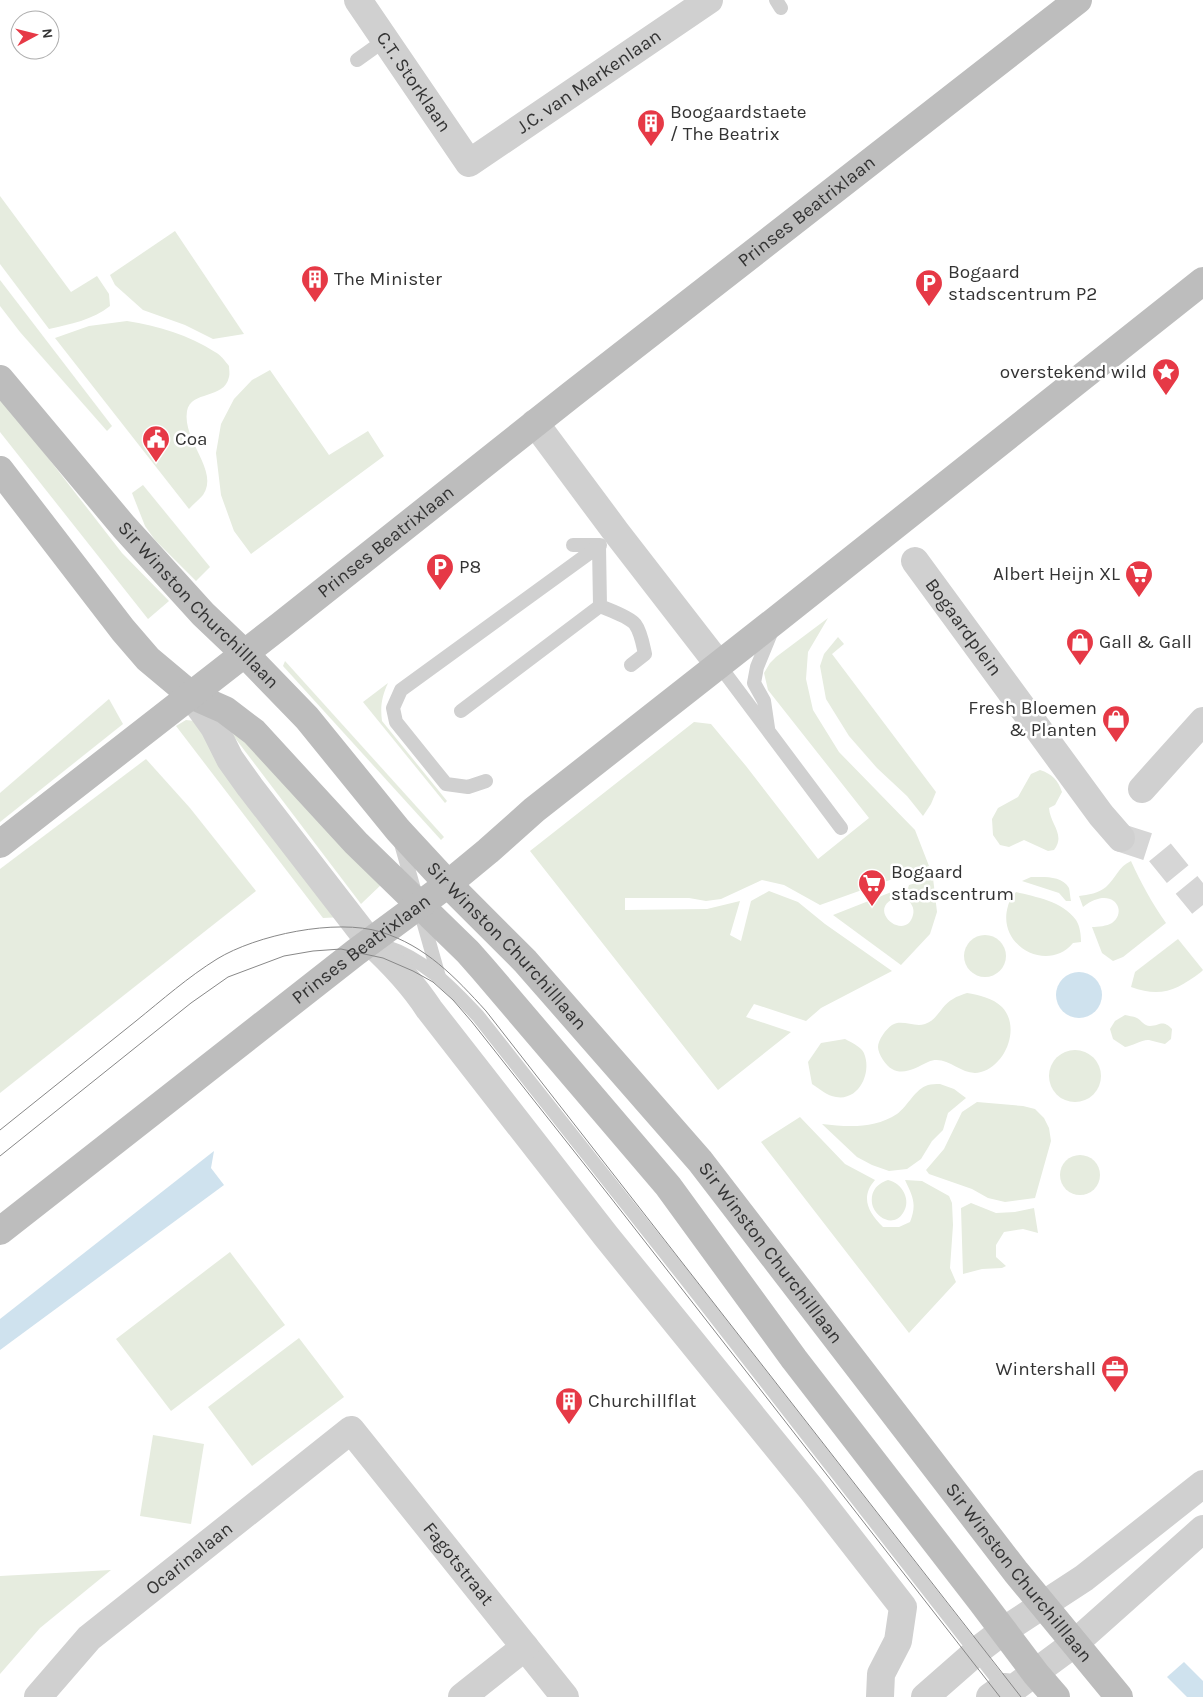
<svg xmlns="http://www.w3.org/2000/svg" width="1203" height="1697" viewBox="0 0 1203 1697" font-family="Karla,sans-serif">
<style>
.green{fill:#e6ecdf}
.water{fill:#cfe2ee}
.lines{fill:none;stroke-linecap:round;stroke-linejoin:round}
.street-tunnel{stroke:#d6d6d6;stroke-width:28;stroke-dasharray:28 14;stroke-linecap:butt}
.lane{stroke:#d0d0d0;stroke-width:14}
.street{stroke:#d0d0d0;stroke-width:28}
.secondary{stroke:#bdbdbd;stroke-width:28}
.tram{stroke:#888;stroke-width:1}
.labels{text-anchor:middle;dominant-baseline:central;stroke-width:5;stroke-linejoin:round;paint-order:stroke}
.street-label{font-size:19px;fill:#333;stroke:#fff}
.poi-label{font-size:19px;fill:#333;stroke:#fff;text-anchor:start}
</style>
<rect width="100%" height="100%" fill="#fff"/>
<g class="green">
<path d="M 0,196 L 71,292 L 97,276 L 109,294 L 110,306 C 93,320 70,324 49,329 L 0,264 Z"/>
<polygon points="175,231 244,334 213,339 185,325 143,310 115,285 110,275"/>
<polygon points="0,280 112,426 107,431 20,332 0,306"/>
<path d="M 127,321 C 158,326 189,335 215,352 C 221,355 225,361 229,366 C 229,369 230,374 229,377 C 224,400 191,390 187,411 C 182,441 220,471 203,495 C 199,500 193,504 189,509 L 55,338 L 89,326 Z"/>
<polygon points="270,370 329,455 368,431 384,456 251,554 234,531 221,495 216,453 221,424 234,399 252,380"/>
<polygon points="0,396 122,553 169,601 148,619 0,432"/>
<polygon points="143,485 210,567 196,581 155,540 145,526 132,493"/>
<polygon points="828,618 808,652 806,679 813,710 839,752 915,830 929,866 820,905 784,885 762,880 721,899 706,901 689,898 625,898 625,910 707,909 740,901 730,935 741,941 751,901 769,891 798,902 825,924 892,971 821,1008 806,1021 754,1004 746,1017 791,1032 718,1090 530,851 694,722 711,724 746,766 818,859 869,818 768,690 764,673 770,663 776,657"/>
<polygon points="838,637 844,644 832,654 936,792 931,804 923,816 907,796 877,768 849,736 826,699 820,666 824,654"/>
<polygon points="285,661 444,837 441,840 283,666"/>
<path d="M 388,683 C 382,696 380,706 382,721 L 447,801 L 445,803 L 363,702 Z"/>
<polygon points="109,699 123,724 0,822 0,793"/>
<polygon points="186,720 204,722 343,917 323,918 176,726"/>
<polygon points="238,732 384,882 361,904 232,734"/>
<polygon points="146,759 190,808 256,891 0,1093 0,869"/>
<path d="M 1040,770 C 1052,774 1058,780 1062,792 L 1055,805 L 1049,808 C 1050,824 1066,835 1054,850 L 1048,851 L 1024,840 L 1009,847 L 1000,845 L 993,835 L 992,819 L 998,808 L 1018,797 L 1031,774 Z"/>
<path d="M 1131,861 C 1141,883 1152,903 1166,923 L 1123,957 L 1113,961 L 1102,953 L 1092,927 C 1098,927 1107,926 1112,923 C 1129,911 1112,884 1083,907 L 1079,896 C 1088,895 1099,893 1106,887 C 1116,878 1118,867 1131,861 Z"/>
<path d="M 1031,877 C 1043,877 1062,875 1069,888 C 1070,892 1070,897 1071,901 L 1066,901 L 1059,893 L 1022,881 Z"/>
<path d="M 933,878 L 937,912 L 930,934 L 901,965 L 833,915 L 894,891 L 895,898 C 865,910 906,943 913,915 C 915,908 911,902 905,898 L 909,885 Z"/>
<path d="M 1016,892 C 1036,897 1062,901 1076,920 C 1080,926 1081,935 1081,942 L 1073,943 C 1047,974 996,945 1008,906 C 1009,901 1013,896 1016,892 Z"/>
<circle cx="985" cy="956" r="21"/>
<path d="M 1178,939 L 1203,970 L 1201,972 C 1177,990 1161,998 1131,987 L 1135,972 Z"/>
<path d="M 967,993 C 979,995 993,998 1002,1007 C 1021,1027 1006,1065 981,1072 C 962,1078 947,1053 928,1062 C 917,1067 904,1076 892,1069 C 886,1066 878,1054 878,1047 C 878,1040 886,1029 892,1025 C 902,1019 915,1028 925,1024 C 938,1020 941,1005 953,999 C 957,996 962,995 967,993 Z"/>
<path d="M 1125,1015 C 1128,1016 1133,1016 1137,1018 C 1141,1020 1144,1026 1150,1026 C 1160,1026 1162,1019 1172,1029 L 1171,1039 L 1165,1044 C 1159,1043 1154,1041 1149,1040 C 1143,1039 1132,1046 1125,1047 L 1113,1039 L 1110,1029 L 1115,1021 Z"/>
<path d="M 845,1039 C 852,1043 863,1047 865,1056 C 871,1075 858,1101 836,1097 C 827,1096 820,1089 812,1084 L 808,1062 L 821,1043 Z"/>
<circle cx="1075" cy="1076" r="26"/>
<path d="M 940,1084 L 954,1089 L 966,1098 L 948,1113 L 943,1130 L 932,1141 L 921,1159 L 907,1169 L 889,1171 L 872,1165 L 857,1157 L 822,1124 C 848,1127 874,1129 897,1114 C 908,1106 915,1089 928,1085 C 931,1084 936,1084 940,1084 Z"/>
<polygon points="977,1102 1023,1106 1035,1109 1044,1118 1049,1128 1051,1141 1035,1198 1005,1202 988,1198 972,1189 929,1174 926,1170 944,1149 962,1112"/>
<path d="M 800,1117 L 845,1164 L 875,1180 C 860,1197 868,1212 883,1227 L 899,1227 L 910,1222 C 917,1204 913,1197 905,1180 L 922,1181 L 949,1196 L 952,1203 L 953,1225 L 950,1268 L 956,1282 L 909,1333 L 761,1142 Z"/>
<circle cx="1080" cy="1175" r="20"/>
<path d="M 888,1180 C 902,1183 912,1200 903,1213 C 894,1227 878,1219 873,1207 C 869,1193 876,1184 888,1180 Z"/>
<polygon points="971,1203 996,1213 1015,1212 1034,1208 1038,1233 1023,1229 1004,1232 996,1245 996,1257 1006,1266 1002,1268 982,1269 963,1274 961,1208"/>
<polygon points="230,1252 285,1325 171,1411 116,1339"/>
<polygon points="299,1338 344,1397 252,1466 208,1407"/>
<polygon points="153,1435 204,1444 191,1524 140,1516"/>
<polygon points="111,1570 40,1628 0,1674 0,1576"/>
</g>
<g class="water">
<circle cx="1079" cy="995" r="23"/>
<polygon points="214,1151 211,1168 224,1185 0,1350 0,1319"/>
<polygon points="1184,1662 1203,1681 1203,1697 1187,1697 1167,1677"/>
</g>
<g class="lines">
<polyline class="street-tunnel" points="1121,838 1158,850 1203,905"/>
<g class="lane">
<polyline points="776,0 781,8"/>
<polyline points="357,60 385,40"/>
<polyline points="573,545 600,545"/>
<polyline points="719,665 841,828"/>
<polyline points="461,711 600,606"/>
<polyline points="768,728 764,701 754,683 757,667 773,628"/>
<path d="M 486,781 L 468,787 L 446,784 L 396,722 L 393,708 L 401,690 L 599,546 L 600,606 C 609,610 628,616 635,624 C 641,632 643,645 645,654 L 631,665"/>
<polyline points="400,840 439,977"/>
<path d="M 384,946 C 424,959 450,986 478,1016 L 685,1278 L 1006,1690"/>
</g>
<g class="street">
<path id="s1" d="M 358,0 L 469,163 L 709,0"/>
<polyline points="535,423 616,532 719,665"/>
<path id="s2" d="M 915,561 L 1101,815 L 1121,838"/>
<path d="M 191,695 L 214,727 L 230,759 L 250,787 L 369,941 C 392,962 412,983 429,1009 L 606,1236 L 812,1490 L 903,1607 L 898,1641 L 881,1674 L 880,1697"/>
<polyline points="1142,789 1203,721"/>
<path id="s3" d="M 38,1697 L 89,1638 L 351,1430 L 565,1697"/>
<polyline points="462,1697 525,1647"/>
<polyline points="925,1697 982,1647 1003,1631 1084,1578 1203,1484"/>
<polyline points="990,1697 1004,1687 1014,1688 1075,1643 1203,1529"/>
</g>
<g class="secondary">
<path id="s4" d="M 0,379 L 124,527 L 203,614 L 244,653 L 307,718 L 398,830 L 448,884 L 525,961 L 700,1161 L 1016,1572 L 1119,1697"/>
<polyline points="0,470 123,630 148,659 191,695 225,710 254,732 356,843 468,952 483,969 668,1186 794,1359 981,1601 1036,1674 1056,1697"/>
<path id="s5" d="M 0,844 L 281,625 L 571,395 L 1078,0"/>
<path id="s6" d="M 0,1231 L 356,952 L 448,884 L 488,851 L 534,810 L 776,620 L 1203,281"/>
</g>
<g class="tram">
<path d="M 0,1130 C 45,1094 91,1057 136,1021 C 162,1000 188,977 217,959 C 256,935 336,918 381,932 C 426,946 455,977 486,1011 L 1021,1697"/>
<polyline points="0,1156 191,1003 228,977 284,956 313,951 341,949 383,958 413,971 433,982 453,1000 472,1022 611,1198 1000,1697"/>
</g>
</g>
<defs>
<g id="building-pin" transform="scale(1.4375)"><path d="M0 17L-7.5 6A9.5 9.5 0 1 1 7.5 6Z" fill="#e63946" stroke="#fff"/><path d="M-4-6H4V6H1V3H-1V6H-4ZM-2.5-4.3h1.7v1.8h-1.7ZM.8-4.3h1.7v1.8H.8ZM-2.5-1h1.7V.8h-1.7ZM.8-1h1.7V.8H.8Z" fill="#fff"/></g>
<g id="parking-pin" transform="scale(1.4375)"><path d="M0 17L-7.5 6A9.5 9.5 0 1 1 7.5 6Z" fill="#e63946" stroke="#fff"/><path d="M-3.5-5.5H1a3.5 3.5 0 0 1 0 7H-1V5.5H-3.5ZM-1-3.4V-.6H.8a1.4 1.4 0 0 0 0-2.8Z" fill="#fff"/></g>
<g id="sight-pin" transform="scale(1.4375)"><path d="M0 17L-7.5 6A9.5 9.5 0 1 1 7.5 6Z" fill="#e63946" stroke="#fff"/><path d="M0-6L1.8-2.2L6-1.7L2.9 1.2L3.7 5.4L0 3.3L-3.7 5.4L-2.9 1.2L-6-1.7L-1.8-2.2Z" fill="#fff"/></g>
<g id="civic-pin" transform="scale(1.4375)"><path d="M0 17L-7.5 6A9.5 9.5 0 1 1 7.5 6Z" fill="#e63946" stroke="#fff"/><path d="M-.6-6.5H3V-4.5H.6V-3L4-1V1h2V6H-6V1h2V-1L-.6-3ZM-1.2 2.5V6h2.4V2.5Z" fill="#fff"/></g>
<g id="supermarket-pin" transform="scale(1.4375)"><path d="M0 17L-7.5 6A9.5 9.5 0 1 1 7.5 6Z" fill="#e63946" stroke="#fff"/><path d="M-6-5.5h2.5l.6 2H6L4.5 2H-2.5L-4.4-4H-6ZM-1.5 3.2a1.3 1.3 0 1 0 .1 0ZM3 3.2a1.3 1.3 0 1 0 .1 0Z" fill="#fff"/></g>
<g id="shop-pin" transform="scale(1.4375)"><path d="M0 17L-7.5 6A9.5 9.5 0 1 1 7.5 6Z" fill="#e63946" stroke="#fff"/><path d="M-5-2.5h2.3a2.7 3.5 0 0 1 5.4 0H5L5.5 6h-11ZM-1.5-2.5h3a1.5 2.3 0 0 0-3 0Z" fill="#fff"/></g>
<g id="office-pin" transform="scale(1.4375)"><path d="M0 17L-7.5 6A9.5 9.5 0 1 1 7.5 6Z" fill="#e63946" stroke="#fff"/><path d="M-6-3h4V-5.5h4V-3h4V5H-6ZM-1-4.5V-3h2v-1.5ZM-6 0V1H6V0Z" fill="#fff"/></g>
</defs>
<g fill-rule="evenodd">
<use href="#building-pin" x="651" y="123"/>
<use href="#building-pin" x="315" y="279"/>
<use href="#parking-pin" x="929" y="283"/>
<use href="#sight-pin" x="1166" y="372"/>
<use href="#civic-pin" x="156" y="439"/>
<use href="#parking-pin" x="440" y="567"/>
<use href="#supermarket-pin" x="1139" y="574"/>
<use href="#shop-pin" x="1080" y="642"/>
<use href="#shop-pin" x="1116" y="719"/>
<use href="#supermarket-pin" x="872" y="883"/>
<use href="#office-pin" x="1115" y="1369"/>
<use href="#building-pin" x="569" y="1401"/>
</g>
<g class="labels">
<g class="street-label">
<text stroke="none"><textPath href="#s1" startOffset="99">C.T. Storklaan</textPath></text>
<text stroke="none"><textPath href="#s1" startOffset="342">J.C. van Markenlaan</textPath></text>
<text stroke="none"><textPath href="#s5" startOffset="1025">Prinses Beatrixlaan</textPath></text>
<text stroke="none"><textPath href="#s5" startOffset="490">Prinses Beatrixlaan</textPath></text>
<text stroke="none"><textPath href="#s4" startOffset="301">Sir Winston Churchilllaan</textPath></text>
<text stroke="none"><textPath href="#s2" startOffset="82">Bogaardplein</textPath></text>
<text stroke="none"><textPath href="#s4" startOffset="761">Sir Winston Churchilllaan</textPath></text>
<text stroke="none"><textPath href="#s6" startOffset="458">Prinses Beatrixlaan</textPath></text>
<text stroke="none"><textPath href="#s4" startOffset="1166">Sir Winston Churchilllaan</textPath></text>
<text stroke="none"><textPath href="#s3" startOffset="206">Ocarinalaan</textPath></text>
<text stroke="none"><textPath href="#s3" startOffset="584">Fagotstraat</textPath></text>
<text stroke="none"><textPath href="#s4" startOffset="1571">Sir Winston Churchilllaan</textPath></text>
</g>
<g class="poi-label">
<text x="670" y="112">Boogaardstaete<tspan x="670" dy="22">/ The Beatrix</tspan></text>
<text x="948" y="272">Bogaard<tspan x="948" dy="22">stadscentrum P2</tspan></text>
<text x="334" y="279">The Minister</text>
<text x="1147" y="372" text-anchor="end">overstekend wild</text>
<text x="175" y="439">Coa</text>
<text x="459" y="567">P8</text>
<text x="1120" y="574" text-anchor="end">Albert Heijn XL</text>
<text x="1099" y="642">Gall &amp; Gall</text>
<text x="1097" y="708" text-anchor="end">Fresh Bloemen<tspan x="1097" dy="22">&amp; Planten</tspan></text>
<text x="891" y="872">Bogaard<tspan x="891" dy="22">stadscentrum</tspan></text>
<text x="1096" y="1369" text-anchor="end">Wintershall</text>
<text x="588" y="1401">Churchillflat</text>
</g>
</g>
<g transform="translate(35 35) rotate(83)"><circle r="24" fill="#ffffff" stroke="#adadad"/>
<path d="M0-4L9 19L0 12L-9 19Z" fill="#e63946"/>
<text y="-8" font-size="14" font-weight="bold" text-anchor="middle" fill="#333333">N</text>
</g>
</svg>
